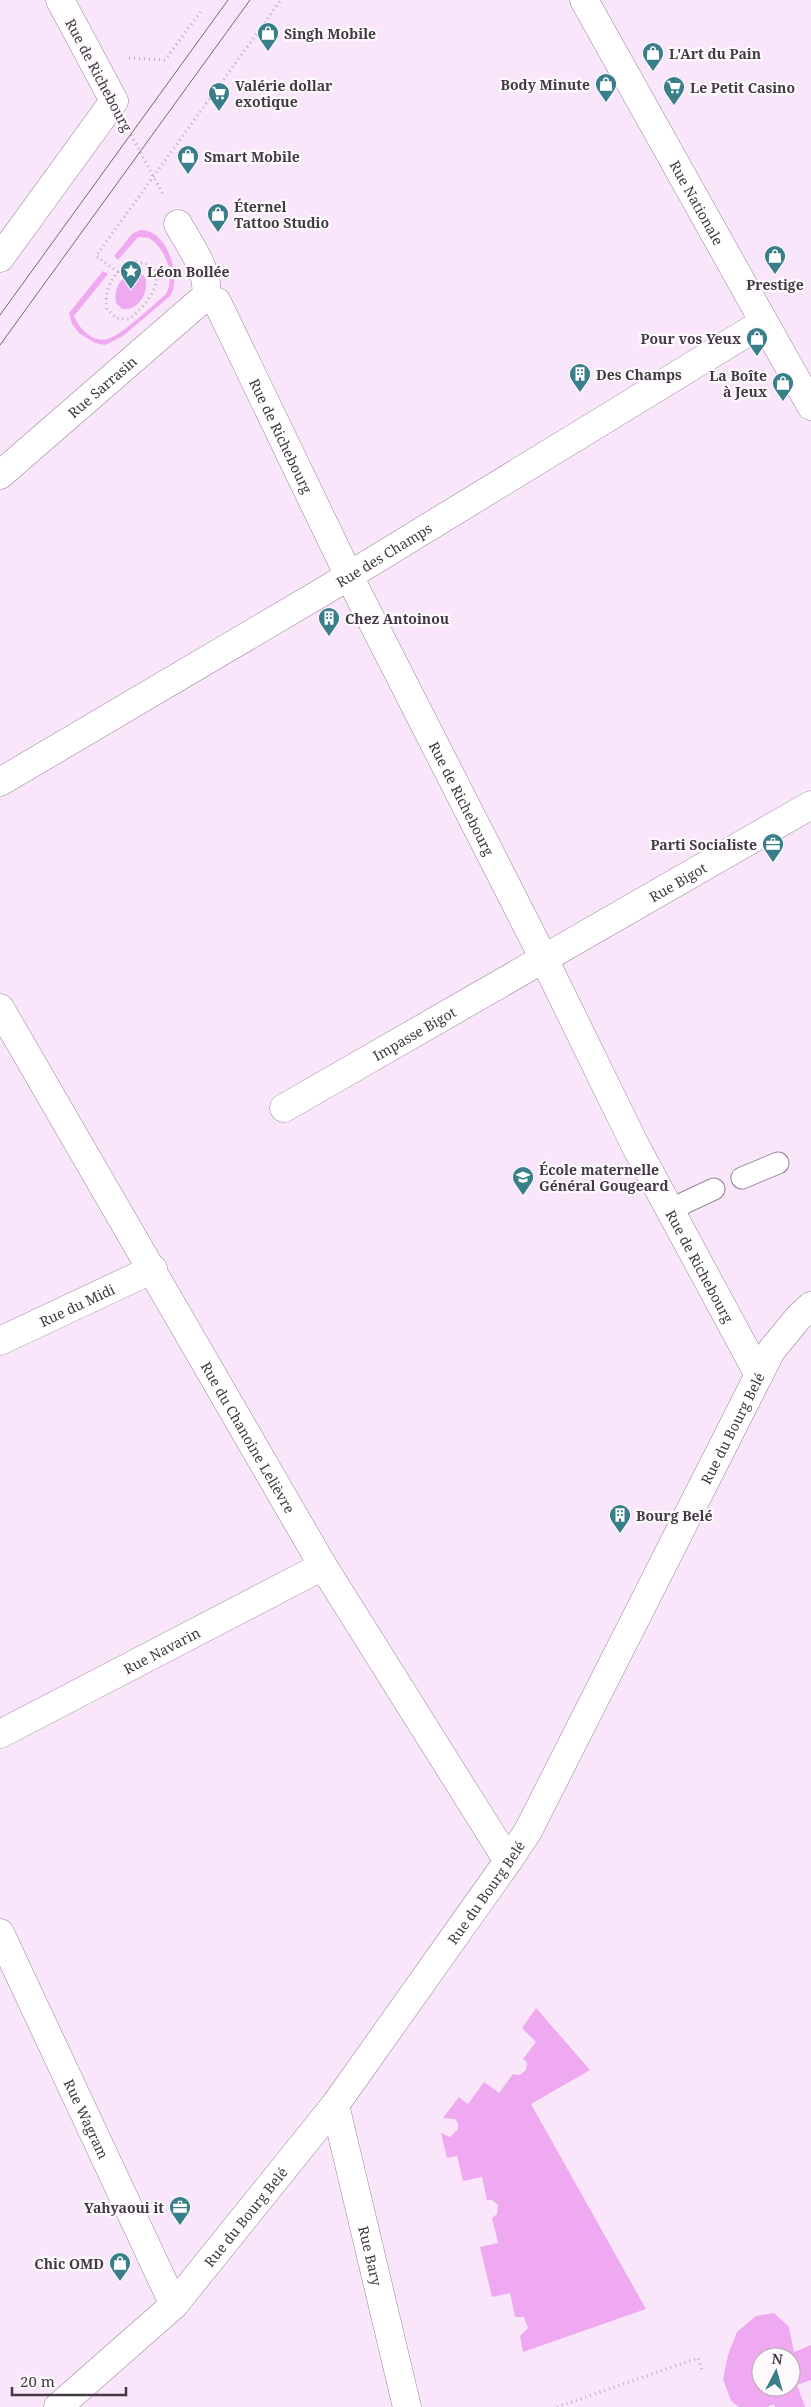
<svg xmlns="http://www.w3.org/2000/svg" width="811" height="2407" viewBox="0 0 811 2407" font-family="'Noto Serif',serif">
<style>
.green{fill:#efa9f1;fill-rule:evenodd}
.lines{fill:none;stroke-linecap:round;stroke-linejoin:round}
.lane-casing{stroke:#988698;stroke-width:23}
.street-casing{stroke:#988698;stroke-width:29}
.secondary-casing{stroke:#988698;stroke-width:29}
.path{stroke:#baabba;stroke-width:3;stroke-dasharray:1 4;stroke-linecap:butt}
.lane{stroke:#fff;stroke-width:21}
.street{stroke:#fff;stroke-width:28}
.secondary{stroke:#fff;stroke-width:28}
.tram{stroke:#726772;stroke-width:1}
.labels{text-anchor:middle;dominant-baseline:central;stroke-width:4.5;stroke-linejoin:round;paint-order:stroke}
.poi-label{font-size:14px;font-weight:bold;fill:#413a41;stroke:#fdf9fd;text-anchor:start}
.street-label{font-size:14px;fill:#413a41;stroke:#fdf9fd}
</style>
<rect width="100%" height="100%" fill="#fae6fa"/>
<g class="green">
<path d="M 140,230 C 166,228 183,276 170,296 L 123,336 L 105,345 L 95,343 L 79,333 L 72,324 L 69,313 L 103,271 L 108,274 L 74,316 C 79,328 92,343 107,339 C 120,337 154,304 166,294 C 176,276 166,249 149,238 L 138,237 L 118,260 L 114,256 L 132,234 Z"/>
<path d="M 134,273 L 143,275 L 146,279 C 148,294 138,311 122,309 L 116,303 C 113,290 121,275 134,273 Z"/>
<polygon points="536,2008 590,2070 531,2104 646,2309 523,2352 520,2336 528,2328 524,2317 515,2317 510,2293 492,2297 480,2247 498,2243 492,2218 497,2214 498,2205 492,2200 487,2200 482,2177 463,2181 457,2156 447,2158 441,2133 450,2137 458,2129 458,2124 455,2119 443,2118 459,2097 468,2104 484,2082 499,2093 513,2074 520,2075 526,2070 527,2062 523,2059 536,2042 522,2028"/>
<path d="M 774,2313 L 789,2327 L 794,2352 L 811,2345 L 811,2380 L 797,2385 L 805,2407 L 775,2407 L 774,2404 L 767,2407 L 739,2407 L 731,2401 L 723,2379 L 728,2355 L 737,2332 L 756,2316 ZM 761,2357 L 791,2357 L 791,2387 L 761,2387 Z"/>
</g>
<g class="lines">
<g class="lane-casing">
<g id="lane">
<polyline points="742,1178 778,1163"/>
<polyline points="669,1210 714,1189"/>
</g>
</g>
<g class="street-casing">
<g id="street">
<path d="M 178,224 C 190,246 212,274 205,299"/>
<polyline points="0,258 114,101 60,0"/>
<path id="s1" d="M 0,475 L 198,303 L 207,299 L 217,302 L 349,576 L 544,959 L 636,1147 L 759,1375"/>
<path id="s2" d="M 0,782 L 324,591 L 764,322"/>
<path id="s3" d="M 0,1008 L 323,1566 L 508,1861"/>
<path id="s4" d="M 284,1108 L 811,805"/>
<path id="s5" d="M 0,1341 L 153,1269"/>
<path id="s6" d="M 0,1734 L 323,1566"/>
<path id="s7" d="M 0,1933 L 174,2305"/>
<path id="s8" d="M 335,2105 L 407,2407"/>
<path id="s9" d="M 58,2407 L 174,2305 L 335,2105 L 508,1861 L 528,1831 L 771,1351 L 798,1318 L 811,1306"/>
</g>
</g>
<g class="secondary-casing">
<g id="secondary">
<path id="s10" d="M 584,0 L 811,406"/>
</g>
</g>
<g class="path">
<polyline points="129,58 165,60 202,10"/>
<polyline points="131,135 164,196"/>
<path d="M 136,262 C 176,266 148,306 129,319 L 116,318 L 107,309 C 103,289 115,267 136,262 Z"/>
<polyline points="118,272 96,256 281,0"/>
<polyline points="557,2407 698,2358 702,2370"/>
</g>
<use href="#lane" class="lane"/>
<use href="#street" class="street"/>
<use href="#secondary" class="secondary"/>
<g class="tram">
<polyline points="0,315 228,0"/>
<polyline points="0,345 250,0"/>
</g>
</g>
<defs>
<g id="shop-pin" transform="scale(1.125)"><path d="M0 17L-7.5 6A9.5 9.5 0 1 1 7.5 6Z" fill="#397f8a" stroke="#fdf9fd"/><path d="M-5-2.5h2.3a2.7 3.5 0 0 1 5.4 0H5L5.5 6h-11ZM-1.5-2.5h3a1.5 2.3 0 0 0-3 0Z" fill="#fff"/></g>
<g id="supermarket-pin" transform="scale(1.125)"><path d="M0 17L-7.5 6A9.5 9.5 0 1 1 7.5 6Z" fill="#397f8a" stroke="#fdf9fd"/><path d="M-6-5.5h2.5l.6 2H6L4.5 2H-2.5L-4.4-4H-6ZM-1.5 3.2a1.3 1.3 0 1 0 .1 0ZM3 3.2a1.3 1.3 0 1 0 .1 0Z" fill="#fff"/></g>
<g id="sight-pin" transform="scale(1.125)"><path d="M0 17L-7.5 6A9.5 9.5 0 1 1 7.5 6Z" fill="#397f8a" stroke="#fdf9fd"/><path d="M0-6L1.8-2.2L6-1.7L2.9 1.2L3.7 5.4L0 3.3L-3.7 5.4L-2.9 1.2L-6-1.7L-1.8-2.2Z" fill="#fff"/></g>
<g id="building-pin" transform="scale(1.125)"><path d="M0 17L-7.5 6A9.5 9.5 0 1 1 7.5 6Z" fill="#397f8a" stroke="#fdf9fd"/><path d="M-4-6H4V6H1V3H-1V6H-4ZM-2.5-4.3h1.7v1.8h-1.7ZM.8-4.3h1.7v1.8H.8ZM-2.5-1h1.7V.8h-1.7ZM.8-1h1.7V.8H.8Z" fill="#fff"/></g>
<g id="office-pin" transform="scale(1.125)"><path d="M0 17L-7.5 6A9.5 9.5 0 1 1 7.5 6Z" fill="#397f8a" stroke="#fdf9fd"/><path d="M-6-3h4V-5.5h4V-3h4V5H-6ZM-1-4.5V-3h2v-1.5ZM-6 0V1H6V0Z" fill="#fff"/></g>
<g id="school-pin" transform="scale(1.125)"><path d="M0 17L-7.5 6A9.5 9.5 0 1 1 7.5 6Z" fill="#397f8a" stroke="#fdf9fd"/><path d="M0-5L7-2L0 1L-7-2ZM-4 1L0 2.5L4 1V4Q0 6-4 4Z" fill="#fff"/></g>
</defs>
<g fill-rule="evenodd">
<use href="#shop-pin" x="268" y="33"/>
<use href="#shop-pin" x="653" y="53"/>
<use href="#shop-pin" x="606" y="84"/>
<use href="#supermarket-pin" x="674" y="87"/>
<use href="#supermarket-pin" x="219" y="93"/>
<use href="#shop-pin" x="188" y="156"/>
<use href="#shop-pin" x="218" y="214"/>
<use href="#shop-pin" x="775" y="256"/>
<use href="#sight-pin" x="131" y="271"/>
<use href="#shop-pin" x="757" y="338"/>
<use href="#building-pin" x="580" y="374"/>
<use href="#shop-pin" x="783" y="383"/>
<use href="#building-pin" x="329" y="618"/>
<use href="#office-pin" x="773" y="844"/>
<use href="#school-pin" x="523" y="1177"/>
<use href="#building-pin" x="620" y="1515"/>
<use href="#office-pin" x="180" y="2207"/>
<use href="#shop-pin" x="120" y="2263"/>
</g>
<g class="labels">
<g class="poi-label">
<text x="284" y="33">Singh Mobile</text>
<text x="669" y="53">L'Art du Pain</text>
<text x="590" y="84" text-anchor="end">Body Minute</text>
<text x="235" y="85">Valérie dollar<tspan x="235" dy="16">exotique</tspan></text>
<text x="690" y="87">Le Petit Casino</text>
<text x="204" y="156">Smart Mobile</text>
<text x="234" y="206">Éternel<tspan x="234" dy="16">Tattoo Studio</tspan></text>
<text x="147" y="271">Léon Bollée</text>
<text x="775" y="284" text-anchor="middle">Prestige</text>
<text x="741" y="338" text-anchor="end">Pour vos Yeux</text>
<text x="596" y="374">Des Champs</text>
<text x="767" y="375" text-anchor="end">La Boîte<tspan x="767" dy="16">à Jeux</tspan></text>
<text x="345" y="618">Chez Antoinou</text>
<text x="757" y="844" text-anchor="end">Parti Socialiste</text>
<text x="539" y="1169">École maternelle<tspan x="539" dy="16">Général Gougeard</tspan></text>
<text x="636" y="1515">Bourg Belé</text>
<text x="164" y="2207" text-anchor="end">Yahyaoui it</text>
<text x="104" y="2263" text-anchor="end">Chic OMD</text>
</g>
<g class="street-label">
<text transform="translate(99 75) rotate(62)">Rue de Richebourg</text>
<text stroke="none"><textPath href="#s10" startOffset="232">Rue Nationale</textPath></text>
<text stroke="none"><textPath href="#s1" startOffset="135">Rue Sarrasin</textPath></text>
<text stroke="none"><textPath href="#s1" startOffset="431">Rue de Richebourg</textPath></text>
<text stroke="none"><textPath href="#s2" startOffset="446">Rue des Champs</textPath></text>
<text stroke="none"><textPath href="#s1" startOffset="836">Rue de Richebourg</textPath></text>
<text stroke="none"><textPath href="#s4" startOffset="454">Rue Bigot</textPath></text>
<text stroke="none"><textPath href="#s4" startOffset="150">Impasse Bigot</textPath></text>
<text stroke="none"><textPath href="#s1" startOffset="1361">Rue de Richebourg</textPath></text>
<text stroke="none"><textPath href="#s5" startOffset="85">Rue du Midi</textPath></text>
<text stroke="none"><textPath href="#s9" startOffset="1198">Rue du Bourg Belé</textPath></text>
<text stroke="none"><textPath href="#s3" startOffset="496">Rue du Chanoine Lelièvre</textPath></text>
<text stroke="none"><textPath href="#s6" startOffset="182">Rue Navarin</textPath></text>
<text stroke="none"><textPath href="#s9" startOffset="672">Rue du Bourg Belé</textPath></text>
<text stroke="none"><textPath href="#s7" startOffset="205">Rue Wagram</textPath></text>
<text stroke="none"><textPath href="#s9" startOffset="268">Rue du Bourg Belé</textPath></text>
<text stroke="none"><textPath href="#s8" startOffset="155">Rue Bary</textPath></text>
</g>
</g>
<g transform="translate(776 2372) rotate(6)"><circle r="24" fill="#fdf9fd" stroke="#b2adb2"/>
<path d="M0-4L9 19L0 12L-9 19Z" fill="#397f8a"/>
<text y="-8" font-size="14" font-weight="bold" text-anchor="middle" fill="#413a41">N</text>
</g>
<path d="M12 2387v8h114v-8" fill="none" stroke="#413a41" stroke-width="2.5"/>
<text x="20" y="2387" font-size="15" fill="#413a41" stroke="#fdf9fd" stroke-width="4" paint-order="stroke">20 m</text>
</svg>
